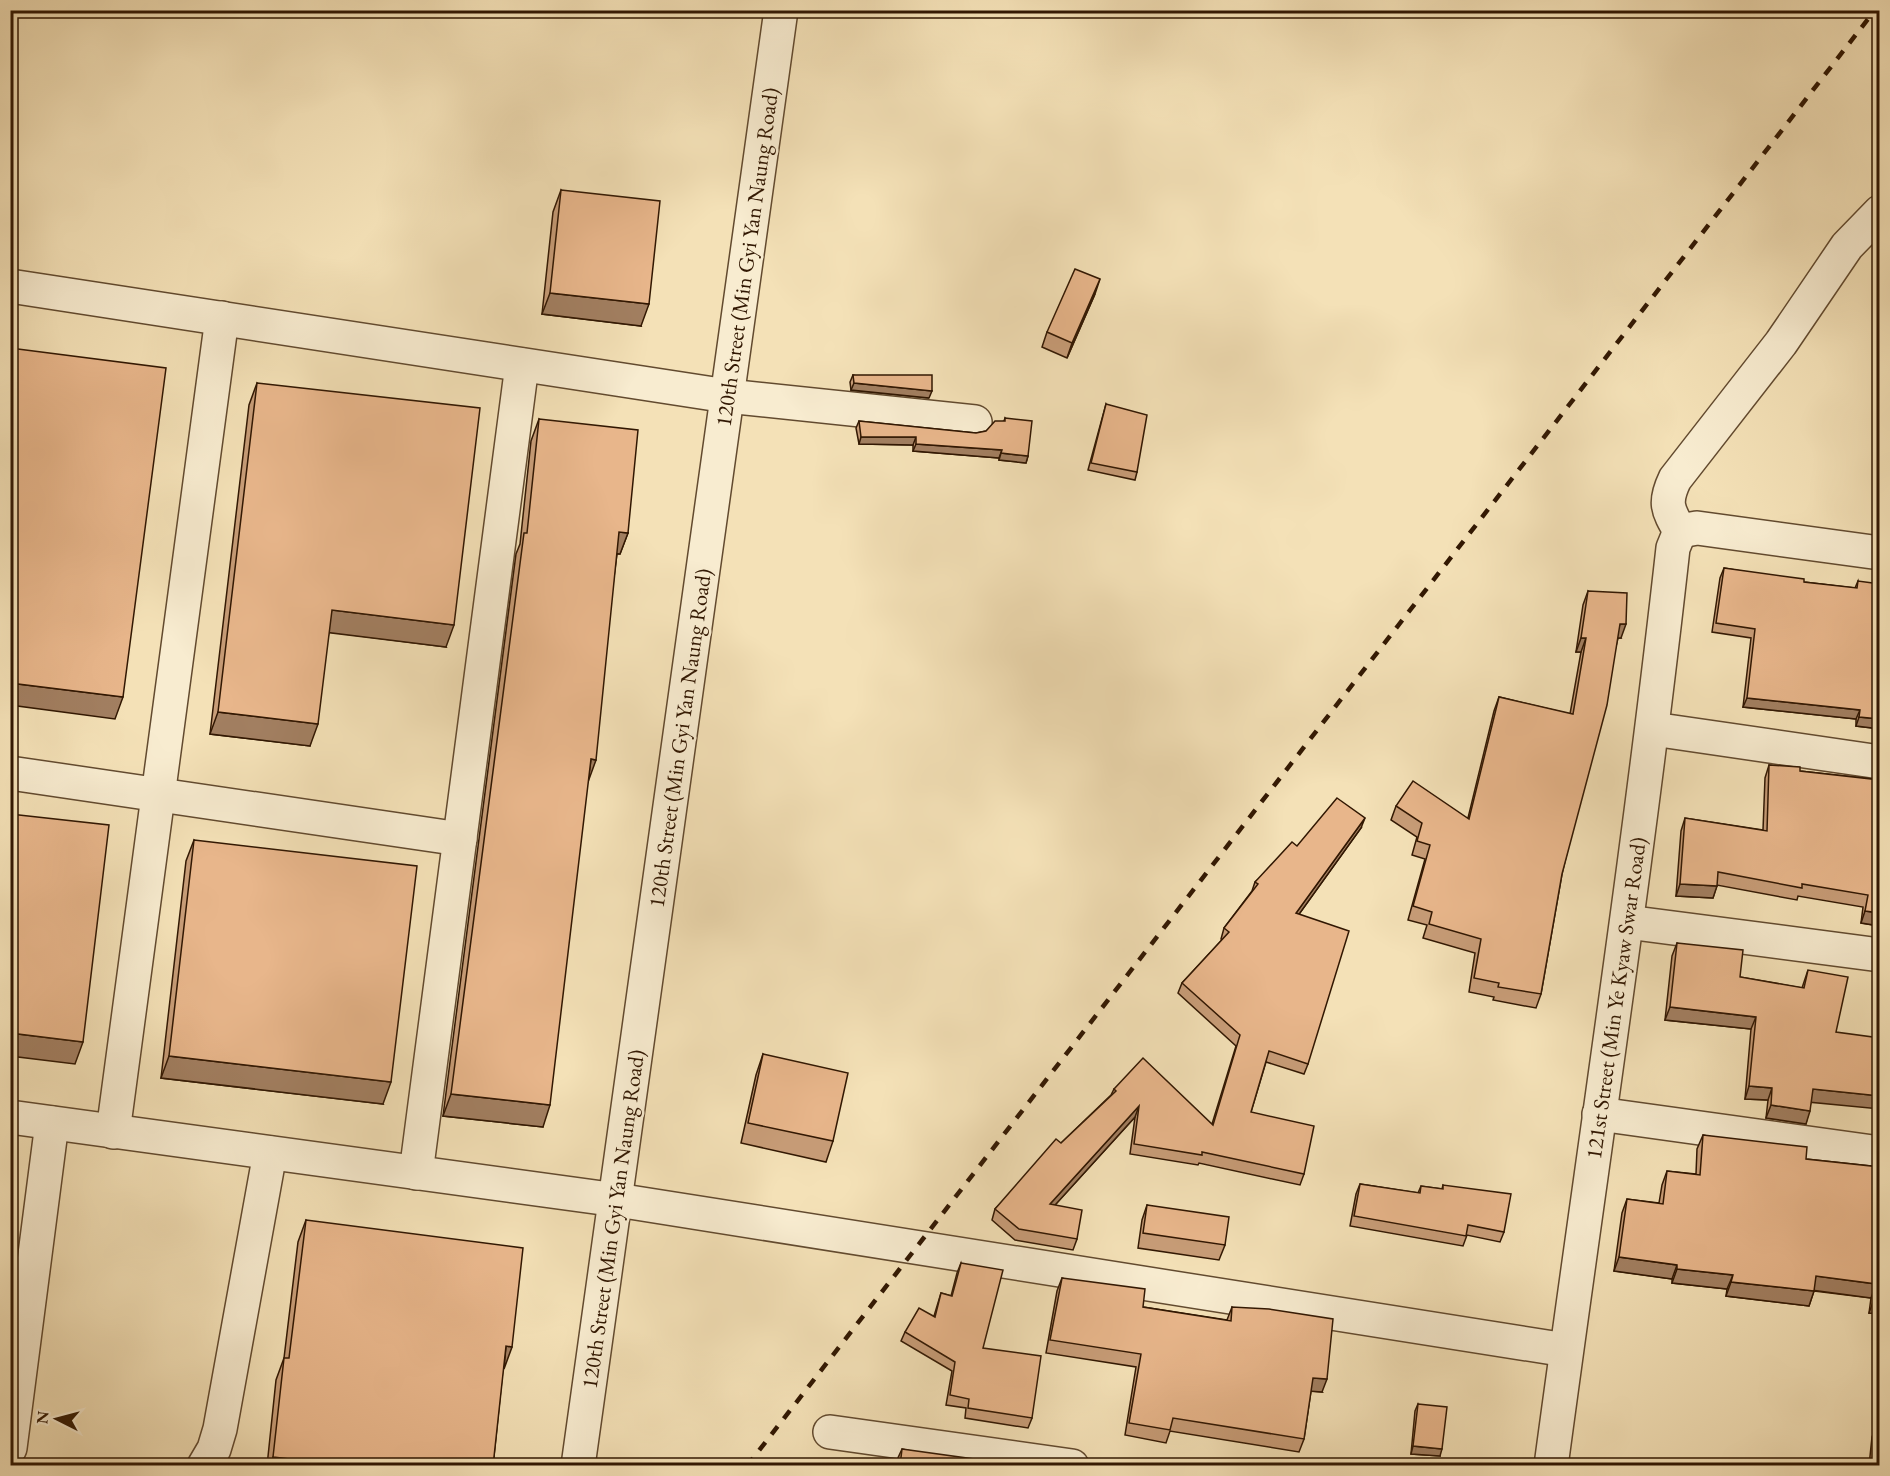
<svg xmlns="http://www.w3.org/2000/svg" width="1890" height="1476" viewBox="0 0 1890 1476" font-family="'EB Garamond',serif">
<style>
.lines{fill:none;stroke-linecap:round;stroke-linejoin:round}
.minor-casing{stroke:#624a2f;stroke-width:36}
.minor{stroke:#f8ecd0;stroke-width:33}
.rail{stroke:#311702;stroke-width:4.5;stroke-dasharray:10 10;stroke-linecap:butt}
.wall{fill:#c89d78;stroke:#311702;stroke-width:1.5}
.shaded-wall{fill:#a27f61;stroke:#311702;stroke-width:1.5}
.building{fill:#e8b68b;stroke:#311702;stroke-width:1.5}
.labels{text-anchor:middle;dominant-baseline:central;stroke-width:5;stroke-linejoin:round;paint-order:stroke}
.street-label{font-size:22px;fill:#311702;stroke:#f8ecd0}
</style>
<rect width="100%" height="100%" fill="#f4e1b7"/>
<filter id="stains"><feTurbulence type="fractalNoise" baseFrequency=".00333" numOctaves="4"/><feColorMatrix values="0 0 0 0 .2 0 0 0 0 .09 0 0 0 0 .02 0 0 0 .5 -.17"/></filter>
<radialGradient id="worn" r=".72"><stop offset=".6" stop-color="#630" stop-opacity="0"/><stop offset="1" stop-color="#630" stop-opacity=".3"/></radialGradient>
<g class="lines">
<g class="minor-casing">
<g id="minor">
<polyline points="10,286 727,396 975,422"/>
<path d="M 1680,531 C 1667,509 1664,502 1675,479 L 1781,343 L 1847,246 L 1880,212"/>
<polyline points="1680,531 1697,528 1880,553"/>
<polyline points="1653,729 1880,762"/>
<polyline points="10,773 460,839"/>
<polyline points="1627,922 1880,955"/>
<polyline points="1599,1114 1880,1153"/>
<polyline points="10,1117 617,1200 1566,1350"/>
<polyline points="113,1132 222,318"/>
<polyline points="416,1173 522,365"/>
<polyline points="830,1432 1072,1466"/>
<polyline points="10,1448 52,1123"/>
<polyline points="204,1466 214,1449 220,1429 270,1153"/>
<polyline points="578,1466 781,10"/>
<path d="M 1551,1466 C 1592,1160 1639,855 1673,548 L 1680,531"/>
</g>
</g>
<use href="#minor" class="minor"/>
<polyline class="rail" points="747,1466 1875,10"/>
</g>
<g class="wall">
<polygon points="561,190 641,326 542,314 553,212"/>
<polygon points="1095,294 1067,358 1042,347 1047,332"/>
<polygon points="853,375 929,398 851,390 850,382"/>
<polygon points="257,383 446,647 329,632 310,746 210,734 249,405"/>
<polygon points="1106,404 1137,472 1135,480 1088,470"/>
<polygon points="1005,418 1028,456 1026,463 999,460 999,458 913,451 913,445 859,444 856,428 859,421 976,433 986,431 1004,421"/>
<polygon points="539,419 628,533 620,554 617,554 543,1127 443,1116 516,554 520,544 531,441"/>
<polygon points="1724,568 1804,582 1855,588 1858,581 1880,729 1856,726 1856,719 1743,707 1751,638 1712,632 1720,578"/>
<polygon points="1588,591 1621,638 1618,638 1562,874 1541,994 1536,1008 1493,1000 1494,997 1469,992 1475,953 1423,938 1427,925 1408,920 1425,859 1412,855 1417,837 1391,820 1396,806 1468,818 1494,711 1499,697 1570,714 1581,652 1576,652 1583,605"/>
<polygon points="1769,765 1800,771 1880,780 1880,926 1861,923 1863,907 1798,896 1797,900 1717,885 1713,898 1676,896 1681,831 1685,818 1763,830 1765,778"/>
<polygon points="1361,828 1299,914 1308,1064 1304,1074 1266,1062 1251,1112 1304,1174 1300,1185 1199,1163 1198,1165 1130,1154 1135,1117 1055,1205 1077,1239 1073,1250 1015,1240 992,1220 995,1209 1061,1143 1111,1095 1114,1089 1212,1124 1236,1046 1178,993 1182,983 1222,940 1221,939 1224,928 1252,891 1255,882 1297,846"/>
<polygon points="194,840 383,1104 161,1078 186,861"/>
<polygon points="1677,943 1740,977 1802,988 1808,970 1811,1102 1806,1124 1766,1118 1768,1100 1745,1099 1751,1029 1665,1020 1672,956"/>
<polygon points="763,1054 833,1141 826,1162 741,1143 756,1075"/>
<polygon points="1703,1135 1806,1159 1880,1167 1880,1314 1869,1313 1871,1298 1814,1291 1809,1306 1726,1296 1727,1289 1672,1283 1672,1279 1614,1271 1622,1213 1627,1199 1659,1203 1662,1185 1667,1171 1696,1174 1697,1149"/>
<polygon points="1360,1184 1418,1193 1421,1186 1442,1189 1443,1185 1504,1232 1500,1242 1467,1235 1463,1246 1350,1226 1356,1194"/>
<polygon points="1147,1205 1225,1245 1219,1260 1138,1248 1142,1220"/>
<polygon points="306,1220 503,1369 493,1466 267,1466 276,1380 284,1358 298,1242"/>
<polygon points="961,1263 983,1348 1032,1418 1028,1428 965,1418 966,1408 946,1405 952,1371 901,1341 905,1332 934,1316 941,1293 951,1296 957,1273"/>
<polygon points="1062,1278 1143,1307 1227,1320 1232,1307 1322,1392 1311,1391 1304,1439 1299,1452 1170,1431 1166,1443 1125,1435 1136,1367 1046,1353 1057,1291"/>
<polygon points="1418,1404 1440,1456 1411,1454 1415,1411"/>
<polygon points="1880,1417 1880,1466 1869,1466 1872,1437"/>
<polygon points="902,1449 980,1466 897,1466 897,1460"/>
</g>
<g class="shaded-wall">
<polygon points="1100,279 1095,294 1067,358 1072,343"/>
<polygon points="550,293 649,304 641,326 542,314"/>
<polygon points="854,383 932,391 929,398 851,390"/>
<polygon points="861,437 916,437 913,445 859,444"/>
<polygon points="916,444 1002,450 999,458 913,451"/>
<polygon points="1001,453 1028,456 1026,463 999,460"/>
<polygon points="619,532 628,533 620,554 611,553"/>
<polygon points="332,610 454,625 446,647 324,632"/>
<polygon points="1620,624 1626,624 1621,638 1615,638"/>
<polygon points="1581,638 1586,638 1581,652 1576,652"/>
<polygon points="10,683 123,697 115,719 10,705"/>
<polygon points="1747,698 1860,710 1856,719 1743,707"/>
<polygon points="218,712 318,724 310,746 210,734"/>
<polygon points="1859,717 1880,719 1880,729 1856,726"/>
<polygon points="591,759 596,760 588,782"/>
<polygon points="1365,818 1361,828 1292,924 1296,913"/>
<polygon points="1680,884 1717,886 1713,898 1676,896"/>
<polygon points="1865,911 1880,913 1880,926 1861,923"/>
<polygon points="1670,1007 1756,1017 1751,1029 1665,1020"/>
<polygon points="10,1033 83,1042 75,1064 10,1056"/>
<polygon points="169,1056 391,1082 383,1104 161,1078"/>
<polygon points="1749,1086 1772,1088 1768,1100 1745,1099"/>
<polygon points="1813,1089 1880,1096 1880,1109 1808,1102"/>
<polygon points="451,1094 550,1105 543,1127 443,1116"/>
<polygon points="1771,1105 1810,1111 1806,1124 1766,1118"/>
<polygon points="1139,1106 1135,1117 1046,1215 1050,1204"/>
<polygon points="1619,1257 1677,1265 1672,1279 1614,1271"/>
<polygon points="1677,1269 1733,1275 1727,1289 1672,1283"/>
<polygon points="1816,1276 1876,1284 1871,1298 1811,1290"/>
<polygon points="1731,1282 1814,1291 1809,1306 1726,1296"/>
<polygon points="1874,1299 1880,1300 1880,1314 1869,1313"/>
<polygon points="506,1346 512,1347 504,1369"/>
<polygon points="1313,1378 1327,1379 1322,1392 1308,1391"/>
<polygon points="1413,1446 1442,1449 1440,1456 1411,1454"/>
<polygon points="273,1457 349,1466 270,1466"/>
</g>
<g class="building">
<polygon points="561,190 660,201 649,304 550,293"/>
<polygon points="1075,269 1100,279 1072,343 1047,332"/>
<polygon points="10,348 166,368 123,697 10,683"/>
<polygon points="853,375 932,375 932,391 854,383"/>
<polygon points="257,383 480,408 454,625 332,610 318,724 218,712"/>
<polygon points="1106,404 1147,415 1137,472 1091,463"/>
<polygon points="1005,418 1032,421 1028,456 1001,453 1002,450 916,444 916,437 861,437 859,421 976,433 986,431 995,421 1005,421"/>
<polygon points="539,419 638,430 628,533 619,532 596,760 591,759 550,1105 451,1094 524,533 527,533"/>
<polygon points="1724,568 1804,579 1804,582 1857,588 1858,581 1880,584 1880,719 1859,717 1860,710 1747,698 1755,629 1716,623"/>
<polygon points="1588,591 1627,593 1626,624 1620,624 1607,705 1562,874 1541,994 1498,987 1499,983 1474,978 1481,939 1429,924 1432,912 1413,906 1430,845 1417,841 1422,823 1396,806 1413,781 1469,819 1499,697 1573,714 1586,638 1581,638"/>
<polygon points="1769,765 1800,767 1800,771 1880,780 1880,913 1865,911 1868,895 1802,884 1802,888 1718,872 1717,886 1680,884 1685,818 1767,831"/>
<polygon points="1337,798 1365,818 1296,913 1349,931 1308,1064 1269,1051 1251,1112 1314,1126 1304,1174 1202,1152 1202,1155 1134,1144 1139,1106 1050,1204 1082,1210 1077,1239 1019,1229 995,1209 1056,1139 1061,1143 1116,1091 1114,1089 1143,1058 1213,1125 1240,1035 1182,983 1229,932 1224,928 1258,884 1255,882 1292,842 1297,846"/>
<polygon points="10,814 109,825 83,1042 10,1033"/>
<polygon points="194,840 417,866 391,1082 169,1056"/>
<polygon points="1677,943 1743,950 1740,977 1804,988 1808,970 1848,977 1836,1032 1880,1038 1880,1096 1813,1089 1810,1111 1771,1105 1772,1088 1749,1086 1756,1017 1670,1007"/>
<polygon points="763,1054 848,1073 833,1141 748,1123"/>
<polygon points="1703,1135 1807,1147 1806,1159 1880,1167 1880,1300 1874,1299 1876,1284 1816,1276 1814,1291 1731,1282 1733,1275 1677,1269 1677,1265 1619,1257 1627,1199 1663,1204 1667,1171 1700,1175"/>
<polygon points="1360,1184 1420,1193 1421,1186 1443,1189 1443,1185 1511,1194 1504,1232 1468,1225 1466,1236 1354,1216"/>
<polygon points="1147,1205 1229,1217 1225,1245 1143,1233"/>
<polygon points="306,1220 523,1248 512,1347 506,1346 493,1466 349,1466 273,1457 284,1358 289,1358"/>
<polygon points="961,1263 1003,1270 983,1348 1041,1356 1032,1418 968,1408 969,1399 950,1395 955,1362 905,1332 919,1308 935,1317 941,1293 952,1296"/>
<polygon points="1062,1278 1145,1289 1143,1307 1231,1321 1232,1307 1269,1309 1333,1319 1327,1379 1313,1378 1304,1439 1173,1418 1170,1430 1129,1423 1141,1354 1050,1340"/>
<polygon points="1418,1404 1447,1407 1442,1449 1413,1446"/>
<polygon points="1880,1422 1880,1466 1875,1466"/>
<polygon points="902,1449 981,1460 980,1466 900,1466"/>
</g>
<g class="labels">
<g class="street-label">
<text transform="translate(747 257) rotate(-82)">120th Street (Min Gyi Yan Naung Road)</text>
<text transform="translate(680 738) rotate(-82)">120th Street (Min Gyi Yan Naung Road)</text>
<text transform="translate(1616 998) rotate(-82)">121st Street (Min Ye Kyaw Swar Road)</text>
<text transform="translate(613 1219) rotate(-82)">120th Street (Min Gyi Yan Naung Road)</text>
</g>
</g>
<rect width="1890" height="1476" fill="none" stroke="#f4e1b7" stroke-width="36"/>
<rect x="12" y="12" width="1866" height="1452" fill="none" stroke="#311702" stroke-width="3"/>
<rect x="18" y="18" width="1854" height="1440" fill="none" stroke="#311702" stroke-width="1.5"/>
<g transform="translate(57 1419) rotate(276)" stroke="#f8ecd0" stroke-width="4.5" paint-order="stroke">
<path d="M0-4.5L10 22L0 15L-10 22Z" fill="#311702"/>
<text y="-9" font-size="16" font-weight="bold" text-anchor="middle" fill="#311702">N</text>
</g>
<rect width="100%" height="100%" filter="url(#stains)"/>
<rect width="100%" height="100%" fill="url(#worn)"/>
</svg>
